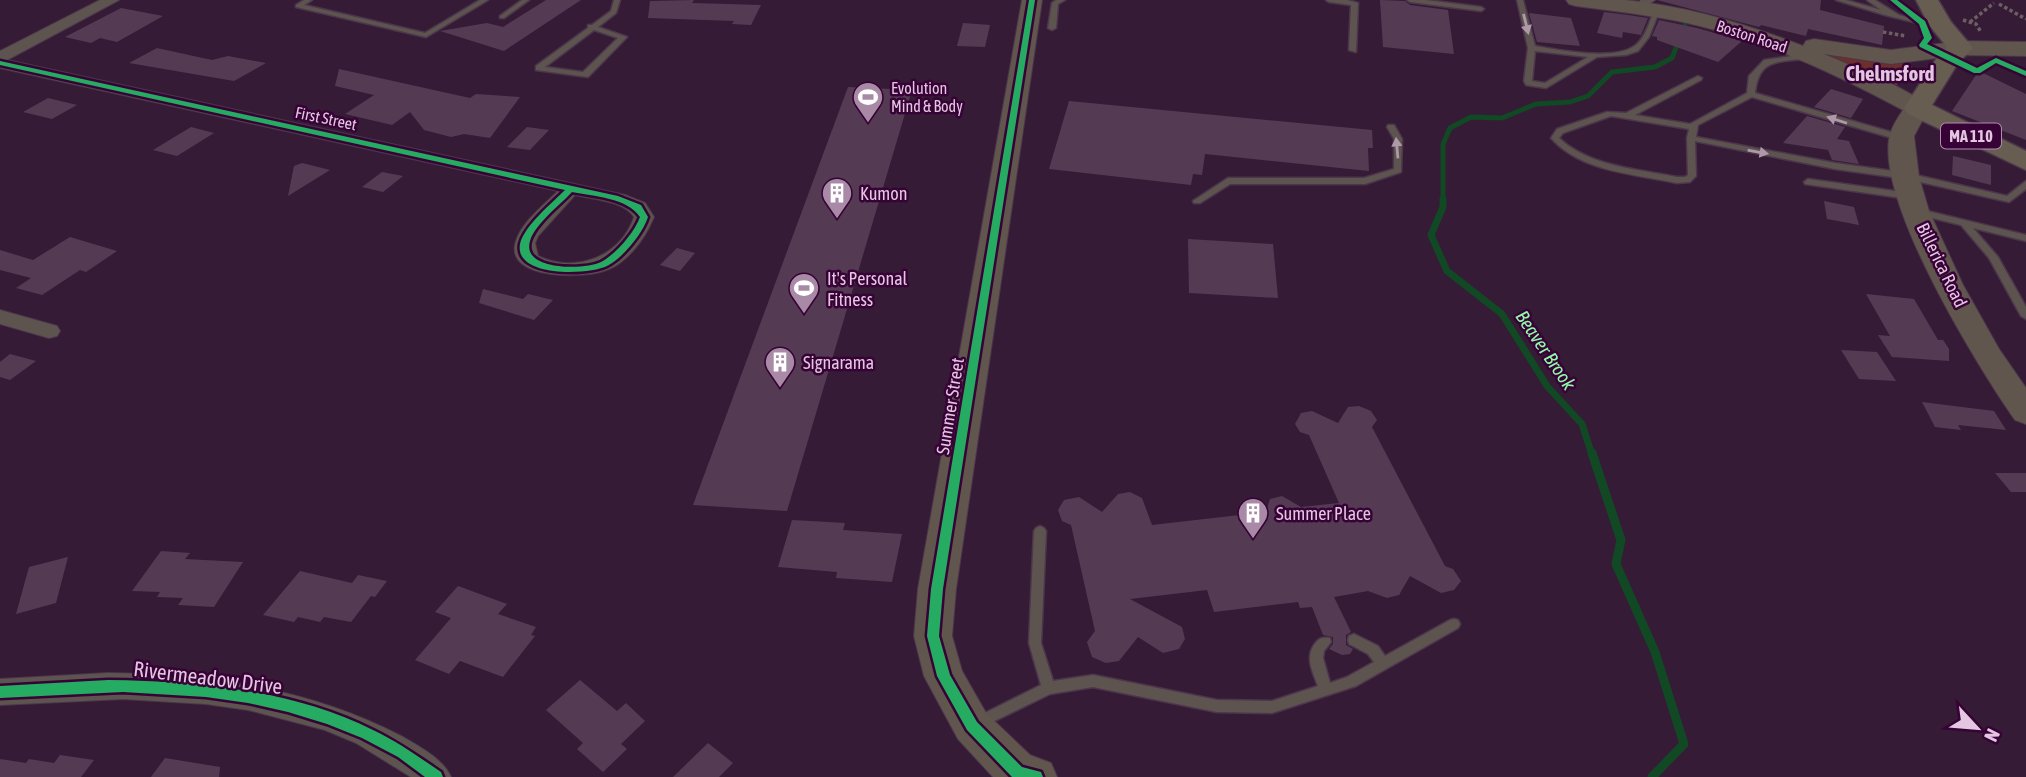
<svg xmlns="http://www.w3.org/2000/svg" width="2026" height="777" viewBox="0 0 2026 777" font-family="'Asap Condensed',sans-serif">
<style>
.green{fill:#6d2f2b}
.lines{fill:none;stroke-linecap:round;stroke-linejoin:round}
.stream-far2{stroke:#104924;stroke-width:5}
.stream-far1{stroke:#104924;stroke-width:7}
.stream{stroke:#104924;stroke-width:9}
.building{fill:#543b53}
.lane-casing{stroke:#4c364c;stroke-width:3}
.street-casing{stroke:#4c364c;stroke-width:2}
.secondary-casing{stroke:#4c364c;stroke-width:2}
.primary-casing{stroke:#4c364c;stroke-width:3}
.path{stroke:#6b5f61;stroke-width:3.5;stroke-dasharray:3.5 2.5;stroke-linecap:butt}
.lane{fill:#5d5450;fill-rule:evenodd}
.street{fill:#5d5450;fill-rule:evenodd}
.secondary{fill:#60564d;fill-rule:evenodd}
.primary{fill:#675d51;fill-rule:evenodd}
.cycleway-casing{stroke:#370336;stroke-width:5}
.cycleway{fill:#26ab63;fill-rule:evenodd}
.oneway{fill:#af98a8}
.labels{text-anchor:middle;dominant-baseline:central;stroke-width:5;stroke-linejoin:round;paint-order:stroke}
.far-street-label{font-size:16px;fill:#e5c6e2;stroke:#370336}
.far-poi-label{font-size:16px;fill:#e5c6e2;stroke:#370336;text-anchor:start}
.shield{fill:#370336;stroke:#b18cae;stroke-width:2}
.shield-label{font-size:16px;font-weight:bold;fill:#e5c6e2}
.poi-label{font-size:18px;fill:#e5c6e2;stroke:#370336;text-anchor:start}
.street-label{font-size:18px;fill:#e5c6e2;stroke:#370336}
.water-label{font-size:19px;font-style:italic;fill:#91faa7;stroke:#370336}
.far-district-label{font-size:21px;font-weight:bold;fill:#e5c6e2;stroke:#370336}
.near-street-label{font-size:21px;fill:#e5c6e2;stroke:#370336}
</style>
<rect width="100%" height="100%" fill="#361b36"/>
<polygon class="green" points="1826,54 1908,64 1912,67 1895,87"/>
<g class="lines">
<polyline class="stream-far2" points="1443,201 1443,144 1450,128 1471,117 1502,118 1536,104 1570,102 1588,96 1612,72 1655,67 1672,58 1685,25"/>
<polyline class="stream-far1" points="1443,199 1443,207 1431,235 1447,271 1502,314 1547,386 1582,424 1592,455"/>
<polyline class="stream" points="1592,453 1621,540 1616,564 1655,652 1684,744 1652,777"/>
</g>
<g class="building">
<polygon points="546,0 581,0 504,51 440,31 487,23 503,27"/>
<polygon points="694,0 692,3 761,5 751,25 732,24 734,21 648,18 650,1"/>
<polygon points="1380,0 1405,1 1410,5 1448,10 1454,54 1383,47"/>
<polygon points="1657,0 1821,0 1820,10 1884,26 1882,45 1808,29 1806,36 1761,25 1759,27"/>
<polygon points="121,8 163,16 117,42 100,38 91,43 65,37"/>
<polygon points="1604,12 1628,15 1648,18 1641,35 1623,32 1622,38 1597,33"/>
<polygon points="1529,13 1571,18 1580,46 1537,42"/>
<polygon points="1659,20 1697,28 1742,41 1718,62 1657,40 1657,37 1652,36"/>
<polygon points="963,23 990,25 985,47 957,46"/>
<polygon points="157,48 212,60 228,56 266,63 234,81 129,63"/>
<polygon points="339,69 470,98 476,94 520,97 490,138 464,134 451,137 424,130 410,112 392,125 345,114 374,95 335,86"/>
<polygon points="1983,73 2026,94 2026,140 1952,111 1976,75"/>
<polygon points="848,87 912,90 787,511 693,505"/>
<polygon points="1831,89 1863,99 1851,118 1814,107"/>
<polygon points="48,98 77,105 52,119 23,112"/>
<polygon points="1069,101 1372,130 1373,148 1368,148 1369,171 1205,154 1202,175 1193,174 1191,185 1049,169"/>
<polygon points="1807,116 1845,127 1837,139 1849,141 1859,164 1832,160 1828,150 1783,143"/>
<polygon points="191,127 214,133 177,156 153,150"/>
<polygon points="527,127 549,130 530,150 507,147"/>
<polygon points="1953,156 1991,165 1991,185 1952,175"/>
<polygon points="302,163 330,170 288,196 294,166"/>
<polygon points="382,172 403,176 383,192 362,187"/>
<polygon points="1824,201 1854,207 1859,225 1827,219"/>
<polygon points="70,237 117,251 86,272 80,270 42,295 16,288 31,278 0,270 0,250 33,260"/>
<polygon points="1188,239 1273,244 1278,298 1189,293"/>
<polygon points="677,248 695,253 680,271 660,265"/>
<polygon points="483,289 523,299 528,294 553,300 534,320 479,303"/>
<polygon points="1866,294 1914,299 1938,340 1943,340 1949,349 1949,361 1892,357 1878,335 1890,336"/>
<polygon points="1841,350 1877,352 1896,381 1859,379"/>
<polygon points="10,354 36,361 10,380 0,377 0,362"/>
<polygon points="1922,402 1994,411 2006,430 1958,425 1961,430 1935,427"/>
<polygon points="1359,406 1371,411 1377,420 1372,427 1445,566 1453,569 1461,581 1454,590 1441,593 1410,576 1399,595 1387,598 1368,591 1334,597 1351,632 1346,635 1346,645 1353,649 1350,654 1342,655 1329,649 1333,644 1333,637 1323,635 1312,607 1300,608 1298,602 1214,612 1207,590 1130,599 1182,627 1185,639 1179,649 1163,653 1138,637 1119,661 1106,663 1092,657 1087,642 1095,631 1071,525 1062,521 1058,510 1064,500 1079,497 1102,512 1118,494 1130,492 1142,498 1152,525 1266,512 1270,499 1282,496 1301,507 1339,503 1309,435 1300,432 1295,424 1301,413 1312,411 1338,423 1348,407"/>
<polygon points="1995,473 2026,473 2026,492 2011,492"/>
<polygon points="792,520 845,523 843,530 902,534 892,582 836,578 837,572 778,567"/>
<polygon points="161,551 190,553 185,559 243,562 214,607 178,605 183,598 157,597 160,592 132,591"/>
<polygon points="68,557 56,603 16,614 29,567"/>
<polygon points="300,571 352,583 358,575 387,581 375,597 371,596 351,622 324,617 320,622 298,617 294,622 263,615"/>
<polygon points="458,586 507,604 498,614 536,627 531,635 535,636 503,677 460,661 449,674 415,660 451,618 435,612"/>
<polygon points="580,680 617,711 626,703 645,721 621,744 627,749 603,772 577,749 583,743 546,710"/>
<polygon points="708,743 733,763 719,777 673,777"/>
<polygon points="60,755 94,760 81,777 0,777 0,759 26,763 29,759 54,763"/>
<polygon points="165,758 220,767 219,777 151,777"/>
</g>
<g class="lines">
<g class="lane-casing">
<g id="lane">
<polygon points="304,0 312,0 304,5 425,33 480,0 488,0 426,37 296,7 296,5"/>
<polygon points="522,0 529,0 504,18 500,18 500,16"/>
<path d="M 614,0 L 620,0 L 616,13 L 598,27 L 627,37 L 588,77 L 536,70 L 536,66 L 588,28 L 588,25 L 592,25 L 611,11 ZM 594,30 L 618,38 L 583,72 L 545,67 Z"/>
<polygon points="1056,0 1065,0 1058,4 1056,28 1052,30 1048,28 1052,3"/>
<polygon points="1326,0 1347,0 1358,3 1356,52 1349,50 1351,5 1329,2"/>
<polygon points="1407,0 1426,0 1481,7 1484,9 1481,11 1410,2"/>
<path d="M 1517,0 L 1523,0 L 1535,46 C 1560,50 1617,62 1637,44 C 1646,36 1649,22 1654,11 L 1659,12 L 1649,37 L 1638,51 L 1626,55 L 1597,57 L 1546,88 L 1526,85 L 1524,81 L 1528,48 ZM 1535,51 L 1588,57 L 1545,83 L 1532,81 Z"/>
<polygon points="1836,0 1846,0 1881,10 1867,0 1875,0 1899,15 1946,27 1942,29 1885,15"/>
<path d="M 1805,54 L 1808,54 L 1808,58 C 1779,63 1759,57 1755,93 L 1905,136 L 1905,140 L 1899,140 L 1752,97 L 1698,125 L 1696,137 L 1835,163 L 1907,173 L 2007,196 L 2026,181 L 2026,189 L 2009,202 L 1907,179 L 1835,169 L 1695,141 L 1696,176 L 1690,182 L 1677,183 C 1635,174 1581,172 1551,138 L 1557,129 L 1607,112 L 1626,113 L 1698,76 L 1702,78 L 1701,80 L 1635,115 L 1690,124 L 1747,93 L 1749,76 L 1764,60 ZM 1611,116 L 1689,129 L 1687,138 L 1688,175 L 1685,177 L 1677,177 C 1638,169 1590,167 1559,138 L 1563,133 Z"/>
<polygon points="1388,125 1394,125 1402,139 1401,172 1365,184 1230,184 1200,203 1194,203 1193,201 1228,178 1364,178 1394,169 1394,139 1387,127"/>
<polygon points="1808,179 1909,193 1913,196 1909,199 1805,184 1804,182"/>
<polygon points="1919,209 2026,235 2026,241 1973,228 1998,257 2026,307 2026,319 2021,316 1989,258 1961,225 1916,214 1916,210"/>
<path d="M 1040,526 L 1044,528 L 1046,531 L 1041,643 L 1053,681 L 1093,675 L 1217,700 L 1272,701 L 1318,686 C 1313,673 1305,658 1314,645 C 1319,638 1322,637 1330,638 L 1331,642 L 1324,651 L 1323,658 L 1330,683 L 1347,677 L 1374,662 L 1368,654 L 1349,644 L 1348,640 L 1349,636 L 1354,634 L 1378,646 L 1385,656 L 1450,620 L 1454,619 L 1458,620 L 1460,624 L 1458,628 L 1356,686 L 1272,713 L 1217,712 L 1093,687 L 1050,694 L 978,729 L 973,727 L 971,723 L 973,719 L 1041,685 L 1029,643 L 1034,531 L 1036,528 Z"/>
</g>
</g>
<g class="street-casing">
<g id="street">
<path d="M 100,0 L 119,0 L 7,60 L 625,195 L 645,203 L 654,217 L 652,221 C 645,238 627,262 609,269 C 588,279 503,281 516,241 C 522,222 544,205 558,191 L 0,68 L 0,51 ZM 575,195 C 592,199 625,201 634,217 C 621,257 575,274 538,256 L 535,243 L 538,236 Z"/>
<polygon points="1640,0 1655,0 1646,6 1641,5"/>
<polygon points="0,310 57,326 60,331 57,336 49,338 0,324"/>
<path d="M 108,673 C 210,674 312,689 403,737 C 420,747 443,759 451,777 L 411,777 L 356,743 L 325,730 L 248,710 L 206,704 L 123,699 L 0,705 L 0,679 Z"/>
</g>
</g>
<g class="secondary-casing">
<g id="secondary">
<polygon points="1022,0 1042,0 956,589 952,636 962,671 986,713 1030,755 1051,763 1057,777 993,777 958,739 924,676 914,636 918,589"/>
<path d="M 1566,0 C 1585,0 1606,0 1625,0 C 1686,6 1747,24 1803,46 L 1806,41 L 1814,39 L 1891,50 L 1961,41 L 2026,42 L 2026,56 L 1961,55 L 1891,64 L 1824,54 C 1845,63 1918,92 1929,108 L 1914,136 L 1919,177 L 1929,211 L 1963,285 L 1999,349 L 2026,388 L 2026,424 L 2015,420 C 1976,364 1879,206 1889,139 C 1891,128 1897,119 1903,110 C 1843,78 1781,48 1715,30 C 1669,17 1622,12 1576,6 L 1569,4 Z"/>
</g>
</g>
<g class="primary-casing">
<polygon id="primary" points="1916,0 1938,0 1951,22 1973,48 1958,63 1932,105 2026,151 2026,170 1908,114 1904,108 1940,53 1947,47 1929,25"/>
</g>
<g class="path">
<polyline points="1999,4 2026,19"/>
<polyline points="1963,20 1976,24 1981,32"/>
<polyline points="1970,22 1994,3"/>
<polyline points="1883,32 1906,36"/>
</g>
<use href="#lane" class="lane"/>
<use href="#street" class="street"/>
<use href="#secondary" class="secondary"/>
<use href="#primary" class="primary"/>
<g class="cycleway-casing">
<g id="cycleway">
<polygon points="1029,0 1035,0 943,589 939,636 950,675 977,722 1022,767 1041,772 1043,777 1012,777 967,730 937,676 927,636 931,589"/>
<polygon points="1890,0 1897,0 1925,21 1932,38 1927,44 1977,68 1996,58 2026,71 2026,76 1996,63 1980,73 1974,73 1920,47 1919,45 1924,38 1919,24"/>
<path d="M 0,61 L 618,196 L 641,205 L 648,217 C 643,233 623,258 607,266 C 589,275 514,278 520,244 C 524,226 552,203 565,190 L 0,65 ZM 572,192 C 593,196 628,198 640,217 C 634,233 616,254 601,262 C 585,270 521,271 530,241 C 535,224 560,205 572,192 Z"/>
<path d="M 108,680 C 197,681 293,690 373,730 C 398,742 419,757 441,772 L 443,777 L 425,777 L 398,757 L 362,738 L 327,724 L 288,712 L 248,703 L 206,697 L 123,692 L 0,698 L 0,686 Z"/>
</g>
</g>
<use href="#cycleway" class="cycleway"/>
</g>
<defs><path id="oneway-solid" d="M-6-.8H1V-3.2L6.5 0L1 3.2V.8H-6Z" transform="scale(1.75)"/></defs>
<g class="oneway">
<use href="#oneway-solid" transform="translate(1526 24) rotate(76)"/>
<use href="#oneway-solid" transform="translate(1837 120) rotate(-162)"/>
<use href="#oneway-solid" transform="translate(1397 148) rotate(-95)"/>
<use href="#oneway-solid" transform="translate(1758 152) rotate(10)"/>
</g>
<defs>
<g id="stadium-pin" transform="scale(1.575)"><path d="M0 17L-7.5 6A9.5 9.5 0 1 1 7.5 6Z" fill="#a88aa6" stroke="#370336"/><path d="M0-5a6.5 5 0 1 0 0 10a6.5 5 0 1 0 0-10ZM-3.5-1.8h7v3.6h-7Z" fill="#fff"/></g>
<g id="building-pin" transform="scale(1.575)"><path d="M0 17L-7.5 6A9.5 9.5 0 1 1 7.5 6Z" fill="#a88aa6" stroke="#370336"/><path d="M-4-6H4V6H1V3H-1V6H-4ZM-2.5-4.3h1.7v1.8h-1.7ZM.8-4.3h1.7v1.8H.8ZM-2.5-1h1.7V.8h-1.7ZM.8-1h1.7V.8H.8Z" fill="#fff"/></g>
</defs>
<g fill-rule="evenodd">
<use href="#stadium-pin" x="868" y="97"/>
<use href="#building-pin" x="837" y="193"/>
<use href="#stadium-pin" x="804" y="288"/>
<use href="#building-pin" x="780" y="362"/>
<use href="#building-pin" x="1253" y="513"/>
</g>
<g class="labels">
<g class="far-street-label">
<text transform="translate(1752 36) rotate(18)">Boston Road</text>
<text transform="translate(326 118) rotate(12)">First Street</text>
</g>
<g class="far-poi-label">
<text x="891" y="88">Evolution<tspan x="891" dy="18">Mind &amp; Body</tspan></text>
</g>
<rect class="shield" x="1941" y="123.5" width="60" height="25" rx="5"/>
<g class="shield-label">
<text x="1971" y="136">MA 110</text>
</g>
<g class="poi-label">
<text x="860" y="193">Kumon</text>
<text x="827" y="278">It's Personal<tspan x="827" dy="21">Fitness</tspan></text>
<text x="803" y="362">Signarama</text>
<text x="1276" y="513">Summer Place</text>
</g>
<g class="street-label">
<text transform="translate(1942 265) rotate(64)">Billerica Road</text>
<text transform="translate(950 406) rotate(-81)">Summer Street</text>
</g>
<g class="water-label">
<text transform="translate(1546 350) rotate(56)">Beaver Brook</text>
</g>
<g class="far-district-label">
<text x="1890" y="73">Chelmsford</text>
</g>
<g class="near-street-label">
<text transform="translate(208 677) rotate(7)">Rivermeadow Drive</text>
</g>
</g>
<g transform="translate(1977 728) rotate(116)" stroke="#370336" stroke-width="5" paint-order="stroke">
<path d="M0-5L12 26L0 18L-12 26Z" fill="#e5c6e2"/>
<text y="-10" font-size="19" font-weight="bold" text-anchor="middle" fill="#e5c6e2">N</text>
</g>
</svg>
